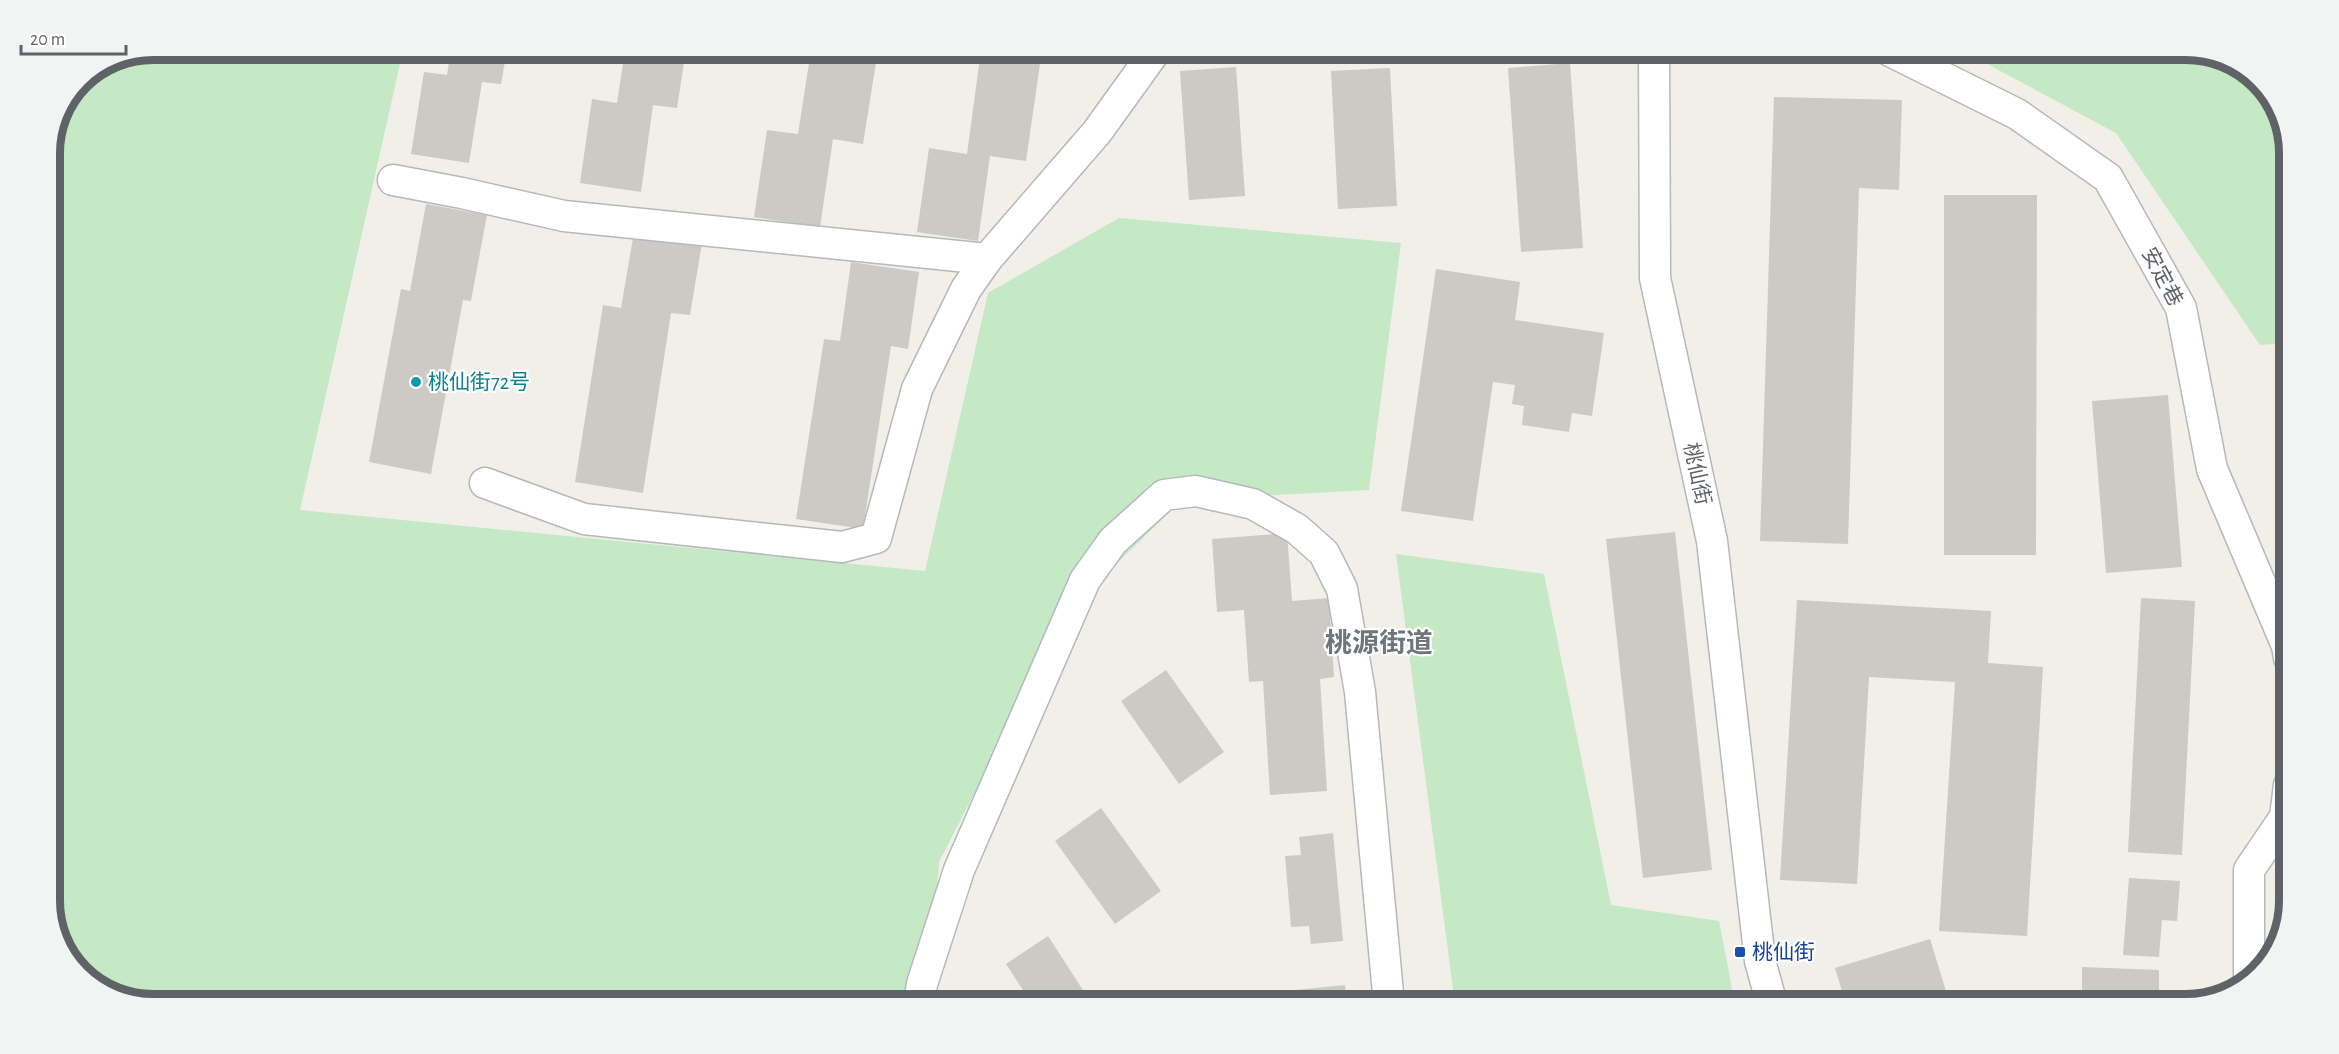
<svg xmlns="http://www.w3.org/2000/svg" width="2339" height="1054" viewBox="0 0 2339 1054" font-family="'Alegreya Sans','Noto Sans SC',sans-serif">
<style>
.green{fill:#c5e8c5}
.building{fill:#cccac5}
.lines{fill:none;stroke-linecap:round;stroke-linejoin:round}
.street-casing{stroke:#b5b8bc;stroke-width:33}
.street{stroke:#fff;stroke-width:30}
.culture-dot{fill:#0f9aa8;stroke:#fff;stroke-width:2}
.transit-dot{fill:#1a4fb4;stroke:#fff;stroke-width:2}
.labels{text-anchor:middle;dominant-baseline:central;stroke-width:4.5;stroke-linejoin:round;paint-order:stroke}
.street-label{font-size:21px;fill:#5f6368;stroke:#fff}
.culture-label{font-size:21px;fill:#0d838f;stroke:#fff;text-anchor:start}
.transit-label{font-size:21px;fill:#164399;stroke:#fff;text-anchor:start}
.district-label{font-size:27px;font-weight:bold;fill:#70757a;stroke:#fff}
.rim{fill:none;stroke:#5f6368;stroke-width:8}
</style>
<rect width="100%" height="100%" fill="#f1efe8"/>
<g class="green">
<polygon points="153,50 383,50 402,55 300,510 925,571 988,293 1119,218 1401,243 1369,490 1182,500 1068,611 939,862 930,1004 153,1004 113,996 67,959 50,908 50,147 80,80 114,57"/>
<polygon points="1961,50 2186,50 2226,58 2272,95 2289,147 2289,343 2260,345 2116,133"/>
<polygon points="1396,554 1544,574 1611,905 1719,921 1735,1004 1455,1004"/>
</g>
<g class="building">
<polygon points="451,50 507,50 501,84 482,82 469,163 411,154 424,72 447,75"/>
<polygon points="625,50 686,50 677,108 653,105 641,192 580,183 592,99 617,103"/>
<polygon points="811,50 878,50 863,144 833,139 820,227 754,217 767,130 798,134"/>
<polygon points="981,50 1042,50 1026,161 990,156 978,241 917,232 929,148 967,154"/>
<polygon points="1570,63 1583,248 1521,252 1508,68"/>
<polygon points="1236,67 1245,196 1189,200 1180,71"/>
<polygon points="1390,68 1397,206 1338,209 1331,71"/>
<polygon points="1774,97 1902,100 1899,190 1859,188 1848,544 1760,541"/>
<polygon points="1944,195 2037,195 2036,555 1944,555"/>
<polygon points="426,204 487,215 471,301 463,300 431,474 369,462 401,289 410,291"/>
<polygon points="634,232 702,243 690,315 671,313 643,493 575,482 603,305 621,308"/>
<polygon points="851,262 919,272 908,349 891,346 863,529 796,519 824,339 840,341"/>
<polygon points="1436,269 1520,282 1515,320 1604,333 1592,416 1572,413 1569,432 1522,425 1524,406 1512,404 1515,385 1493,382 1473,521 1401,511"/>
<polygon points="2168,395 2182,567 2106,573 2092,401"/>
<polygon points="1675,532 1712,870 1643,878 1606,539"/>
<polygon points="1287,533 1292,601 1329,598 1334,677 1320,679 1327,791 1270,795 1263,681 1249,682 1244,610 1217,612 1212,539"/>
<polygon points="2141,598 2195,601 2182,855 2128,852"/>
<polygon points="1797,600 1991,611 1988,663 2043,667 2027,936 1939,931 1955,682 1869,677 1857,884 1780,880"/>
<polygon points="1166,670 1224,752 1179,784 1121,701"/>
<polygon points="1101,808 1161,891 1115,924 1055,841"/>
<polygon points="1333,833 1343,941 1311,944 1309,926 1291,927 1285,856 1301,855 1299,837"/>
<polygon points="2129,878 2180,881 2177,921 2162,920 2159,957 2123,955"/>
<polygon points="1048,936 1092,1004 1032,1004 1006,964"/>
<polygon points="1930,939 1950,1004 1846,1004 1835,968"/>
<polygon points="2082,967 2159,970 2159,1004 2082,1004"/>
<polygon points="1345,985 1347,1004 1296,1004 1295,990"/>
</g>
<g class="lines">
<g class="street-casing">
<g id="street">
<polyline points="1654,50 1655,278 1712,541 1760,961 1772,1004"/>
<polyline points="1888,50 2017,114 2108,178 2181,308 2212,469 2287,646 2289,658"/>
<polyline points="393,180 462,193 564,216 987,259"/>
<polyline points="485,483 584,519 842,547 876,538 917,389 966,289 987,259 1097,132 1156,50"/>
<polyline points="2249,981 2249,870 2285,817 2289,785"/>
<polyline points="919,1004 922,984 959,870 1085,580 1113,541 1164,495 1196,491 1253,504 1297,529 1324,553 1342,589 1360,692 1389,1004"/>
</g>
</g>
<use href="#street" class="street"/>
</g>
<circle class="culture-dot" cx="416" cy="382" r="6"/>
<rect class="transit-dot" x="1734" y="946" width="12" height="12" rx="3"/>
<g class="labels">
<g class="street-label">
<text transform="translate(2162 277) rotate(62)">安定巷</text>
<text transform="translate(1697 474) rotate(78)">桃仙街</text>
</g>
<g class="culture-label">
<text x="428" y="382">桃仙街72号</text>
</g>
<g class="transit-label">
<text x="1752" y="952">桃仙街</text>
</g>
<g class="district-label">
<text x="1379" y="643">桃源街道</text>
</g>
</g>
<path d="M0 0H2339V1054H0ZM153 60H2186A93 93 0 0 1 2279 153V901A93 93 0 0 1 2186 994H153A93 93 0 0 1 60 901V153A93 93 0 0 1 153 60Z" fill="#f2f3f3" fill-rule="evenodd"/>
<path class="rim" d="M153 60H2186A93 93 0 0 1 2279 153V901A93 93 0 0 1 2186 994H153A93 93 0 0 1 60 901V153A93 93 0 0 1 153 60Z"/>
<path d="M21 45v9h105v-9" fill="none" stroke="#5f6368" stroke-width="3"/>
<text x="30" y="45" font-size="18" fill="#5f6368" stroke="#ffffff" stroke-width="4.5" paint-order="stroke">20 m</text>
</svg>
